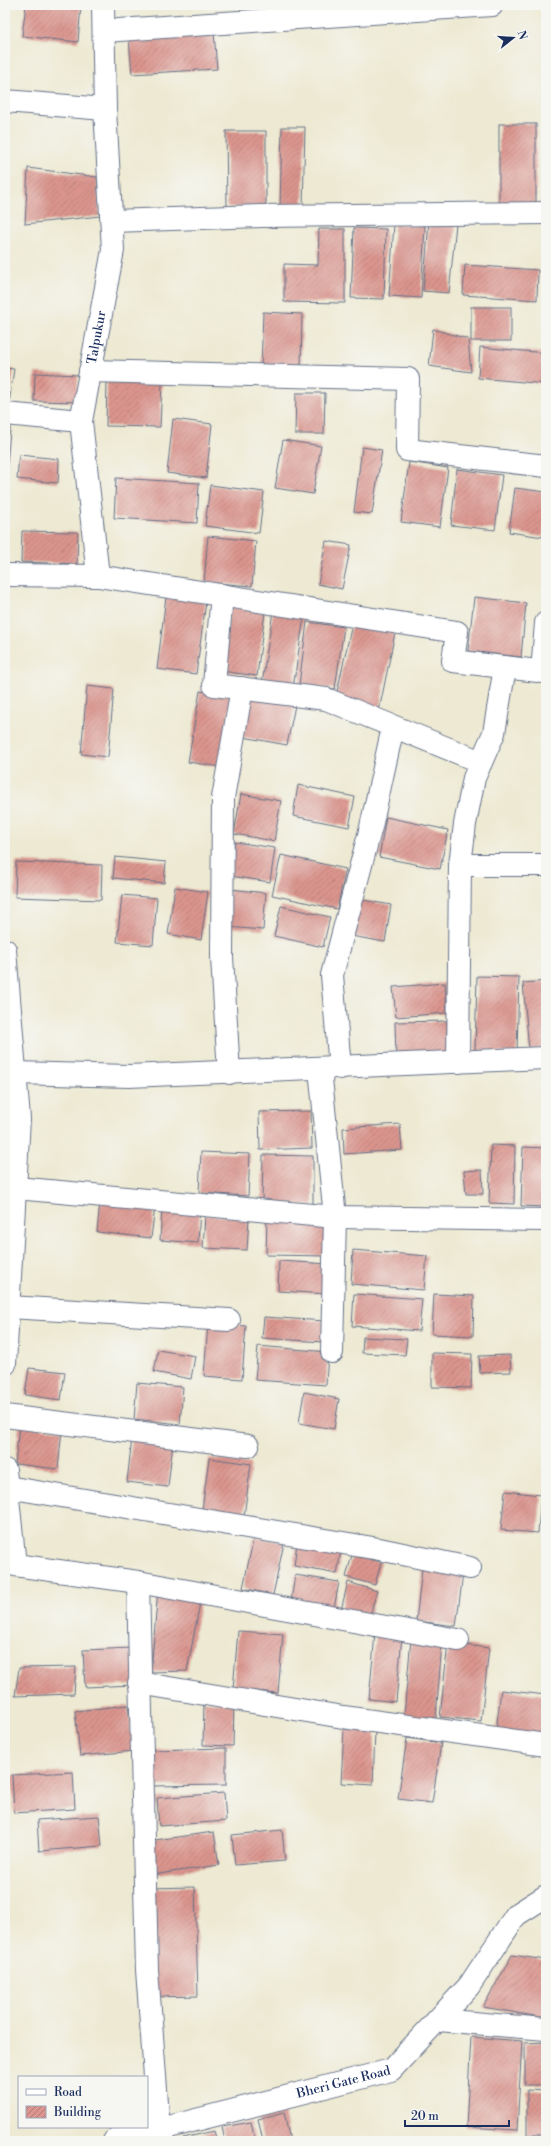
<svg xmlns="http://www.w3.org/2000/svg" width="551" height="2146" viewBox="0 0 551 2146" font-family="'Libre Bodoni',serif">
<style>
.building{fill:url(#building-hatch)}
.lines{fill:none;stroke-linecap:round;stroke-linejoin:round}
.minor-casing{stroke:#647087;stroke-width:24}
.minor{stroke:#fff;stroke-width:22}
.labels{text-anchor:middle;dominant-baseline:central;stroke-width:3;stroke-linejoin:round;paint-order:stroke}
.street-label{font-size:13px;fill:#1b2f5e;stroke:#f6f6f2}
</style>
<defs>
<pattern id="building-hatch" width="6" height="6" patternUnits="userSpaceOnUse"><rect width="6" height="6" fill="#db958e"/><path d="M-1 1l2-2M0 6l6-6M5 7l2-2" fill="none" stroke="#b17a77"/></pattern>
</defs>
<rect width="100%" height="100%" fill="#f6f6f2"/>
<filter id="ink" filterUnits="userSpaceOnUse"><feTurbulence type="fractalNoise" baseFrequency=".025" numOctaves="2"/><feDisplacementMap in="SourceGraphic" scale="8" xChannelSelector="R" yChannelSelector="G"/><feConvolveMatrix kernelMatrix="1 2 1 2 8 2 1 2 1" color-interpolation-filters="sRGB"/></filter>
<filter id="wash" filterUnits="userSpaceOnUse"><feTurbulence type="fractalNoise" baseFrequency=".012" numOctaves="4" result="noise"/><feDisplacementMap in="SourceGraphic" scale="16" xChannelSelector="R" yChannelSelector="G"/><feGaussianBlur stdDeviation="0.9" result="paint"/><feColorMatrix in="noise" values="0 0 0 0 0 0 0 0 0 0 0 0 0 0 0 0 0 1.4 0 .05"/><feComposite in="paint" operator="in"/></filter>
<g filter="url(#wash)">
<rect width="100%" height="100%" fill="#ede9d2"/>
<g id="blocks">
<g class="building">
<polygon points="26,5 81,5 78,42 22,36"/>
<polygon points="261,5 280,5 281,6 261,8"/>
<polygon points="214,32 217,69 132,74 129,38"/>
<rect x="499" y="124" width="37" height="83"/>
<polygon points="282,127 305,127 303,208 280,207"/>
<polygon points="226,131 266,131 266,207 227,207"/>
<polygon points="28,168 97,177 100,216 25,224"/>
<polygon points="545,181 546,181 546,203 543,203"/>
<polygon points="429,222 456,224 449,293 423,291"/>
<polygon points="394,224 425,226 421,298 389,296"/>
<polygon points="354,228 386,229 384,299 351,298"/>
<polygon points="319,229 345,229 345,303 284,302 284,264 318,265"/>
<polygon points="465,265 538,270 537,300 463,295"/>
<rect x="471" y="307" width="40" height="34"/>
<polygon points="263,312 302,314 301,370 261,369"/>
<polygon points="433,329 468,339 471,372 429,366"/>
<polygon points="480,347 546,353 546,384 478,378"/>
<polygon points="5,368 14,369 9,403 5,403"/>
<polygon points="35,373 78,375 77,402 34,401"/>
<polygon points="107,381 162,383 160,427 106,426"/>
<polygon points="296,393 325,393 324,434 295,434"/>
<polygon points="173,419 212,424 206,478 167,473"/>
<polygon points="5,420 11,420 7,464 5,464"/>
<polygon points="283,440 321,446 313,494 275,488"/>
<polygon points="362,447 382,450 372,514 354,512"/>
<polygon points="19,455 59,459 58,483 17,479"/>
<polygon points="409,462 448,468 440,527 401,522"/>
<polygon points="457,469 502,475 495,530 451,525"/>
<polygon points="116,478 199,483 197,523 114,518"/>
<polygon points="210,485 264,492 259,533 205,526"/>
<polygon points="515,488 546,492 546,518 543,537 509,532"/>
<polygon points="22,531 78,532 77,564 21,562"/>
<polygon points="208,536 256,541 252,586 204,582"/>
<polygon points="326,541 351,545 342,589 318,584"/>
<polygon points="166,597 206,602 196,674 157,669"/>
<polygon points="474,597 526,603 521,657 468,651"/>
<polygon points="230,607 265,612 257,676 221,671"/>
<polygon points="273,611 304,617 293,688 262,684"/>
<polygon points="307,622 344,627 335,689 299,685"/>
<polygon points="352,624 395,633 379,711 335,701"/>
<polygon points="87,686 114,689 108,757 81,754"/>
<polygon points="200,691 232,696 221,767 188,762"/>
<polygon points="252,695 295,705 287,745 243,737"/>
<polygon points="298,785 355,797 349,827 293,816"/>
<polygon points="241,794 281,801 274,841 234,834"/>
<polygon points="386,817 448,830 440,869 379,857"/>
<polygon points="235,842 275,848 270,882 230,876"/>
<polygon points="281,855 346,869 337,909 272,895"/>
<polygon points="115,857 166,862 164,883 113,878"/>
<polygon points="16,862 102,865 101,900 15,897"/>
<polygon points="175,887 208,892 201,940 168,934"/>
<polygon points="230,889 266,893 263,930 227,927"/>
<polygon points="122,895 157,898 153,945 117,942"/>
<polygon points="357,899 391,905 385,942 351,936"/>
<polygon points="281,906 330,917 323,947 274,936"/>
<polygon points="477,976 519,977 517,1053 475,1052"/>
<polygon points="546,981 546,1048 529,1050 523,983"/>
<polygon points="445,983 447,1013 396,1017 393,987"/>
<polygon points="447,1021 448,1058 396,1060 395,1022"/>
<polygon points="311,1111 312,1148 260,1150 259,1112"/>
<polygon points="400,1124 402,1150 344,1154 343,1128"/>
<polygon points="491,1145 515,1146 514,1204 489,1203"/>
<polygon points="523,1147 546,1148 546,1207 521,1206"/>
<polygon points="201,1152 250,1154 248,1196 199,1193"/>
<polygon points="263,1155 313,1156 313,1205 262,1204"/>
<polygon points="482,1170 483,1194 466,1194 464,1171"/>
<polygon points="100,1202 155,1207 151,1238 97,1232"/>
<polygon points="162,1208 200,1210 198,1243 160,1240"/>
<polygon points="205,1215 249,1217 247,1250 203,1248"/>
<polygon points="267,1218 328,1219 328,1256 266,1255"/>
<polygon points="353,1250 427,1256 424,1290 351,1284"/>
<polygon points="279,1261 329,1264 328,1294 278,1291"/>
<polygon points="354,1294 422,1299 419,1331 352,1326"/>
<polygon points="434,1294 474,1296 473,1336 432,1334"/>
<polygon points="264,1317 325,1321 323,1342 262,1338"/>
<polygon points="208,1323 246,1326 242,1379 204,1376"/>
<polygon points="363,1337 407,1339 405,1355 362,1353"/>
<polygon points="258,1346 328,1352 326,1385 255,1380"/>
<polygon points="158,1350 195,1356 191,1379 154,1372"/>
<polygon points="432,1353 472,1354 471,1388 432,1387"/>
<polygon points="510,1355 511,1372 480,1373 479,1356"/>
<polygon points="29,1368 65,1372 61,1400 25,1395"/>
<polygon points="137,1383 183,1387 180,1424 134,1419"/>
<polygon points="304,1392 339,1399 334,1429 299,1423"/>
<polygon points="19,1426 62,1430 58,1469 15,1464"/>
<polygon points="132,1438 173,1442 168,1487 127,1482"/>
<polygon points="209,1458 251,1464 244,1516 202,1510"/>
<polygon points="505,1491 541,1495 538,1533 501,1530"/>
<polygon points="254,1536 284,1543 273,1595 243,1588"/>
<polygon points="297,1543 341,1551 337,1574 294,1566"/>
<polygon points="352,1555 381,1562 375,1585 346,1577"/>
<polygon points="422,1569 463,1574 456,1626 416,1621"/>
<polygon points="295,1575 339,1582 333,1614 290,1607"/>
<polygon points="348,1582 377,1591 368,1622 340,1614"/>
<polygon points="158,1589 201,1598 187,1671 151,1672"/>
<polygon points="238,1631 283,1634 278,1693 233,1689"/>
<polygon points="375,1634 402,1636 396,1702 369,1699"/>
<polygon points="411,1639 442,1642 436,1718 404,1715"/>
<polygon points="448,1643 489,1648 481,1721 440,1717"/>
<polygon points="133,1648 134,1685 85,1687 83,1650"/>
<polygon points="76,1667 74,1694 15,1696 19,1668"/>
<polygon points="501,1690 546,1695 541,1737 496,1731"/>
<polygon points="204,1702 234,1703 233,1746 203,1745"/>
<polygon points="128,1705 134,1751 80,1756 75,1711"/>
<polygon points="344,1729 375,1731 373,1785 341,1783"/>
<polygon points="407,1738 441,1743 432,1803 398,1799"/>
<polygon points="226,1748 226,1785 151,1786 150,1750"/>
<polygon points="73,1772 75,1809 14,1813 12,1775"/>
<polygon points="224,1793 226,1821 159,1826 157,1798"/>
<polygon points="99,1816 102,1846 39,1851 37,1820"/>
<polygon points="282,1830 285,1861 235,1865 232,1835"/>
<polygon points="214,1832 219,1865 152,1875 148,1841"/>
<polygon points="195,1887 198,1996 152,1997 149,1888"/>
<polygon points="512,1955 546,1960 546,2018 483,2007"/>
<polygon points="471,2037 522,2041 517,2130 466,2127"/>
<polygon points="546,2042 546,2085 525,2085 525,2043"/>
<polygon points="527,2090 546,2091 546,2135 527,2135"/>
<polygon points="284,2112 290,2141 263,2141 258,2119"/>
<polygon points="251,2122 255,2141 225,2141 222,2127"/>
<polygon points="214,2131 217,2141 184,2141 183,2138"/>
</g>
</g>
</g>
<g filter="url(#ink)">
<use href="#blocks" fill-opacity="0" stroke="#647087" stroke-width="1"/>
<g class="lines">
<g class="minor-casing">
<g id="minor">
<polyline points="104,31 492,5"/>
<polyline points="5,101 105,109"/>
<polyline points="112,221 261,216 546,213"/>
<polyline points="90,371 408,379 407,450 546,466"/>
<polyline points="5,414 81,421"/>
<path id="s1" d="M 5,575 L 98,576 L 81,421 L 113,250 L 105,109 L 103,5"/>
<polyline points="98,576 457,632 453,661 546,672"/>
<polyline points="222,595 214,685 326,699 481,762"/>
<polyline points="542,672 546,623"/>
<polyline points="460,865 546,865"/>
<polyline points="5,950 19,1119 5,1364"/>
<polyline points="458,1062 460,865 465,824 474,778 494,733 505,667"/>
<polyline points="340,1068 332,975 371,827 393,727"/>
<polyline points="320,1069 335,1217 332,1352"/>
<polyline points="15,1073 129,1076 546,1058"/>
<polyline points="229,1073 222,957 223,798 242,688"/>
<polyline points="16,1188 335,1217 546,1220"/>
<polyline points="9,1307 229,1320"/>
<polyline points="5,1416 248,1446"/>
<polyline points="5,1470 15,1565 138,1582 458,1640"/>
<polyline points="7,1487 379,1549 470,1568"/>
<polyline points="138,1582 147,1970 159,2129 163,2141"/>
<polyline points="139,1683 343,1717 546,1745"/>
<polyline points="438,2020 546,2029"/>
<path id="s2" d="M 114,2141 L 391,2070 L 469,1986 L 516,1915 L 546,1896"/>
</g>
</g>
<use href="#minor" class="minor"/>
</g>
</g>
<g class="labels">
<g class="street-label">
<text stroke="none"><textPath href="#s1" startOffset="334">Talpukur</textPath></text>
<text stroke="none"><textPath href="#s2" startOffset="237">Bheri Gate Road</textPath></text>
</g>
</g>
<rect width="551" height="2146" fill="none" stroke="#f6f6f2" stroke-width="20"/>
<rect x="18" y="2076" width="130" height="52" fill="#f6f6f2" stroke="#9ea6b7"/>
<rect x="26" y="2089" width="20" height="6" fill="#ffffff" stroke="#9ea6b7"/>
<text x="54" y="2096" font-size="12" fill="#1b2f5e">Road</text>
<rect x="26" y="2106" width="20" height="12" fill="url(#building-hatch)" stroke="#9ea6b7"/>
<text x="54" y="2116" font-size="12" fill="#1b2f5e">Building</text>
<g transform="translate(513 38) rotate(73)" stroke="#f6f6f2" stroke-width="3" paint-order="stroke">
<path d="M0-3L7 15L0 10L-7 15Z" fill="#1b2f5e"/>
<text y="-6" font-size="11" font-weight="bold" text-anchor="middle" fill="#1b2f5e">N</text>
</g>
<path d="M405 2120v6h104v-6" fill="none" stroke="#1b2f5e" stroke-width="2"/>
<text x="411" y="2120" font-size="12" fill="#1b2f5e" stroke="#f6f6f2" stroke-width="3" paint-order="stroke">20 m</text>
</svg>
